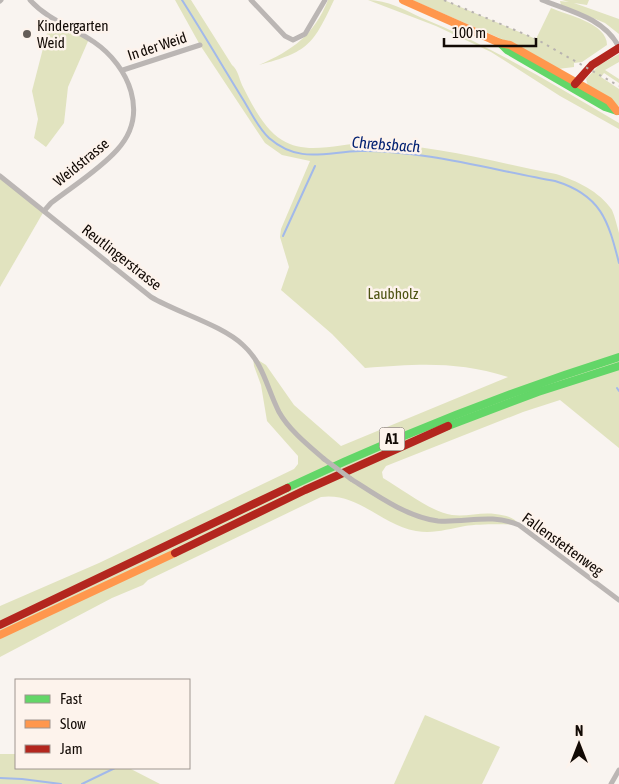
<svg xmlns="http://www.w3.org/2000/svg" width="619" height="784" viewBox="0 0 619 784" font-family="'Asap Condensed',sans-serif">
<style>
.green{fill:#e1e3bf}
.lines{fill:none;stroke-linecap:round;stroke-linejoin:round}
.stream{stroke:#a2b9ea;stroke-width:2}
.street{stroke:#bbb6b4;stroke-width:5}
.fast{stroke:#63d668;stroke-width:8}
.slow{stroke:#ff974d;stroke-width:8}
.jam{stroke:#b3261e;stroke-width:8}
.rail{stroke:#b8b3b0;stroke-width:2;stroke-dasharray:2.5 5;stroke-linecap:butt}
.street-bridge{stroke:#bbb6b4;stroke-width:5}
.poi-dot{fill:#635c57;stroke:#fdf3ec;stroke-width:2}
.labels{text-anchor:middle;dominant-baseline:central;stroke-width:5;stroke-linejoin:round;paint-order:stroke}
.shield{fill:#fdf3ec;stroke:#58504a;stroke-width:1}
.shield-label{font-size:14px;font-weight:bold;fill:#120a05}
.poi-label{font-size:15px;fill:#120a05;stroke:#fdf3ec;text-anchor:start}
.street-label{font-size:15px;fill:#120a05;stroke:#fdf3ec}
.park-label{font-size:15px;fill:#4e5313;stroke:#fdf3ec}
.water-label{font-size:16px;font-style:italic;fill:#052373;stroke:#fdf3ec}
</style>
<rect width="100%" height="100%" fill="#f9f4f0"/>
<g class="green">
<path d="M 175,0 L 191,0 L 232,65 C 238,70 239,78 242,85 C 251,103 264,129 282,140 C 307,156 340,143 368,143 C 431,144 494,162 556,174 C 577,181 599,191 612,210 C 615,217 617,226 619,233 L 619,448 L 560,400 L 523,412 L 386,466 L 382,472 L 383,478 C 402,489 431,512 452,515 C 466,517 481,512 495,514 C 504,515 515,517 519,525 C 505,524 479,524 465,526 C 448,529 434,534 416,531 C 381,525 358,492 321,497 L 148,580 L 143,585 L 112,598 L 0,657 L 0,606 L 99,563 L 294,469 L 298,464 L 298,456 L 267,421 L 261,385 L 254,366 L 253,357 L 266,365 L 294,405 L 341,446 L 508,377 C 456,361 419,364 365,368 L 332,334 L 281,290 L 289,267 L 280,237 L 281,229 L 310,161 L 282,155 L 265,143 L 200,45 Z"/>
<path d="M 328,0 L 334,0 C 313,45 308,52 259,65 C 293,50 314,35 328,0 Z"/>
<path d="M 368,0 C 387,0 405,10 422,18 C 491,46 555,85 619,123 L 619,129 L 560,96 L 491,52 L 436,26 Z"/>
<path d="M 412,0 L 444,0 L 536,39 L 551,8 C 567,15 607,23 607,45 L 582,62 L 574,63 L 574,67 L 558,69 L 504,40 Z"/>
<polygon points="562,0 589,0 587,5 574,3 619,19 619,34 605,23 561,5 560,1 569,2"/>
<polygon points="53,20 89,39 68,87 64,123 46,147 34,138 38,119 32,91 48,29"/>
<polygon points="619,54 619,62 605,70 619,79 619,83 604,73 601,77 619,89 619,106 588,86 586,79 599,65"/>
<polygon points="0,176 44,211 0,287"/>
<polygon points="425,715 500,747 482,784 394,784"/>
<polygon points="0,754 16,754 16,768 129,768 160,784 0,784"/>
</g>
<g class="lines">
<g class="stream">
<path d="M 182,0 C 203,33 223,67 244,101 C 251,113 259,129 269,138 C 299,164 325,152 360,151 C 422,150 493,170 555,181 C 601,195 608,220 619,263"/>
<polyline points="283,236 315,166"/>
<polyline points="617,388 619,391"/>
<polyline points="0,778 22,779 61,784"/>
<polyline points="82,784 115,768"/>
</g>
<g class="street">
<path d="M 30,0 C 48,20 72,27 94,42 C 129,66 150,114 117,150 C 99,170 73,186 51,203 L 44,211"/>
<polyline points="251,0 285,36 293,40 305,34 325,0"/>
<path d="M 542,0 C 570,11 604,18 619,47"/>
<polyline points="0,1 1,0"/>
<polyline points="123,70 200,45"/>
<path d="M 0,176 L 151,297 C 178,313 222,325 243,345 C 264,364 267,389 279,412 C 289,430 309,446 324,459"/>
<path d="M 351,479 C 376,495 407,517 438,521 C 467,523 491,513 519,525 L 619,600"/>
<polyline points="611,784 619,770"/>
</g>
<g class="fast">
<polyline points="500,43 507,50 605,107 617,111"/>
<polyline points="448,426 538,392 619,366"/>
<path d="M 287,488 C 395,437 505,393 619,357"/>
</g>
<g class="slow">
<polyline points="403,0 500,43 510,45 609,101 617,111"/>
<polyline points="0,635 175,553"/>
</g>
<g class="jam">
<polyline points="575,84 592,65 619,48"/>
<polyline points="175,553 305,490 448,426"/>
<polyline points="0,625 287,488"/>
</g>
<polyline class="rail" points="444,0 536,39 619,86"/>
<polyline class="street-bridge" points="324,459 351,479"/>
</g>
<circle class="poi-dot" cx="27" cy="34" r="5"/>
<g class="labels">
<rect class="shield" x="379.5" y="427.5" width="25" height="23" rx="4"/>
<g class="shield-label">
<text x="392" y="439">A1</text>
</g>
<g class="poi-label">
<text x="37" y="25">Kindergarten<tspan x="37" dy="17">Weid</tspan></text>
</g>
<g class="street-label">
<text transform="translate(157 46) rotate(-18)">In der Weid</text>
<text transform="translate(81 162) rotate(-39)">Weidstrasse</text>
<text transform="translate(122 257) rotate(38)">Reutlingerstrasse</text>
<text transform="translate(563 544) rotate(36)">Fallenstettenweg</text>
</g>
<g class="park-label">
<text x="393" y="293">Laubholz</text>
</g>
<g class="water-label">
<text transform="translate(386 144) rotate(4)">Chrebsbach</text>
</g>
</g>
<rect x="15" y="679" width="175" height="90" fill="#fdf3ec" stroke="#9f9690"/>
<rect x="25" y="695" width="25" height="8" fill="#63d668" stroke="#9f9690"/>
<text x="60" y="704" font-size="15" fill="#120a05">Fast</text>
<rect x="25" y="720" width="25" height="8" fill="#ff974d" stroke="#9f9690"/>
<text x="60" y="729" font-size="15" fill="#120a05">Slow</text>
<rect x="25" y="745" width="25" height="8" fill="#b3261e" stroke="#9f9690"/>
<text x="60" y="754" font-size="15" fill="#120a05">Jam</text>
<g transform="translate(579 744)" stroke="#fdf3ec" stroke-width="4" paint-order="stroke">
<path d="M0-4L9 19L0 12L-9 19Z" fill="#120a05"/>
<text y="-8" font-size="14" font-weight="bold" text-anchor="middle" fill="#120a05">N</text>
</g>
<path d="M444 38v8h92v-8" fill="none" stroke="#120a05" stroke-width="2.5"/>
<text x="452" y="38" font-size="15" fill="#120a05" stroke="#fdf3ec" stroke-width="4" paint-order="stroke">100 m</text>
</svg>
